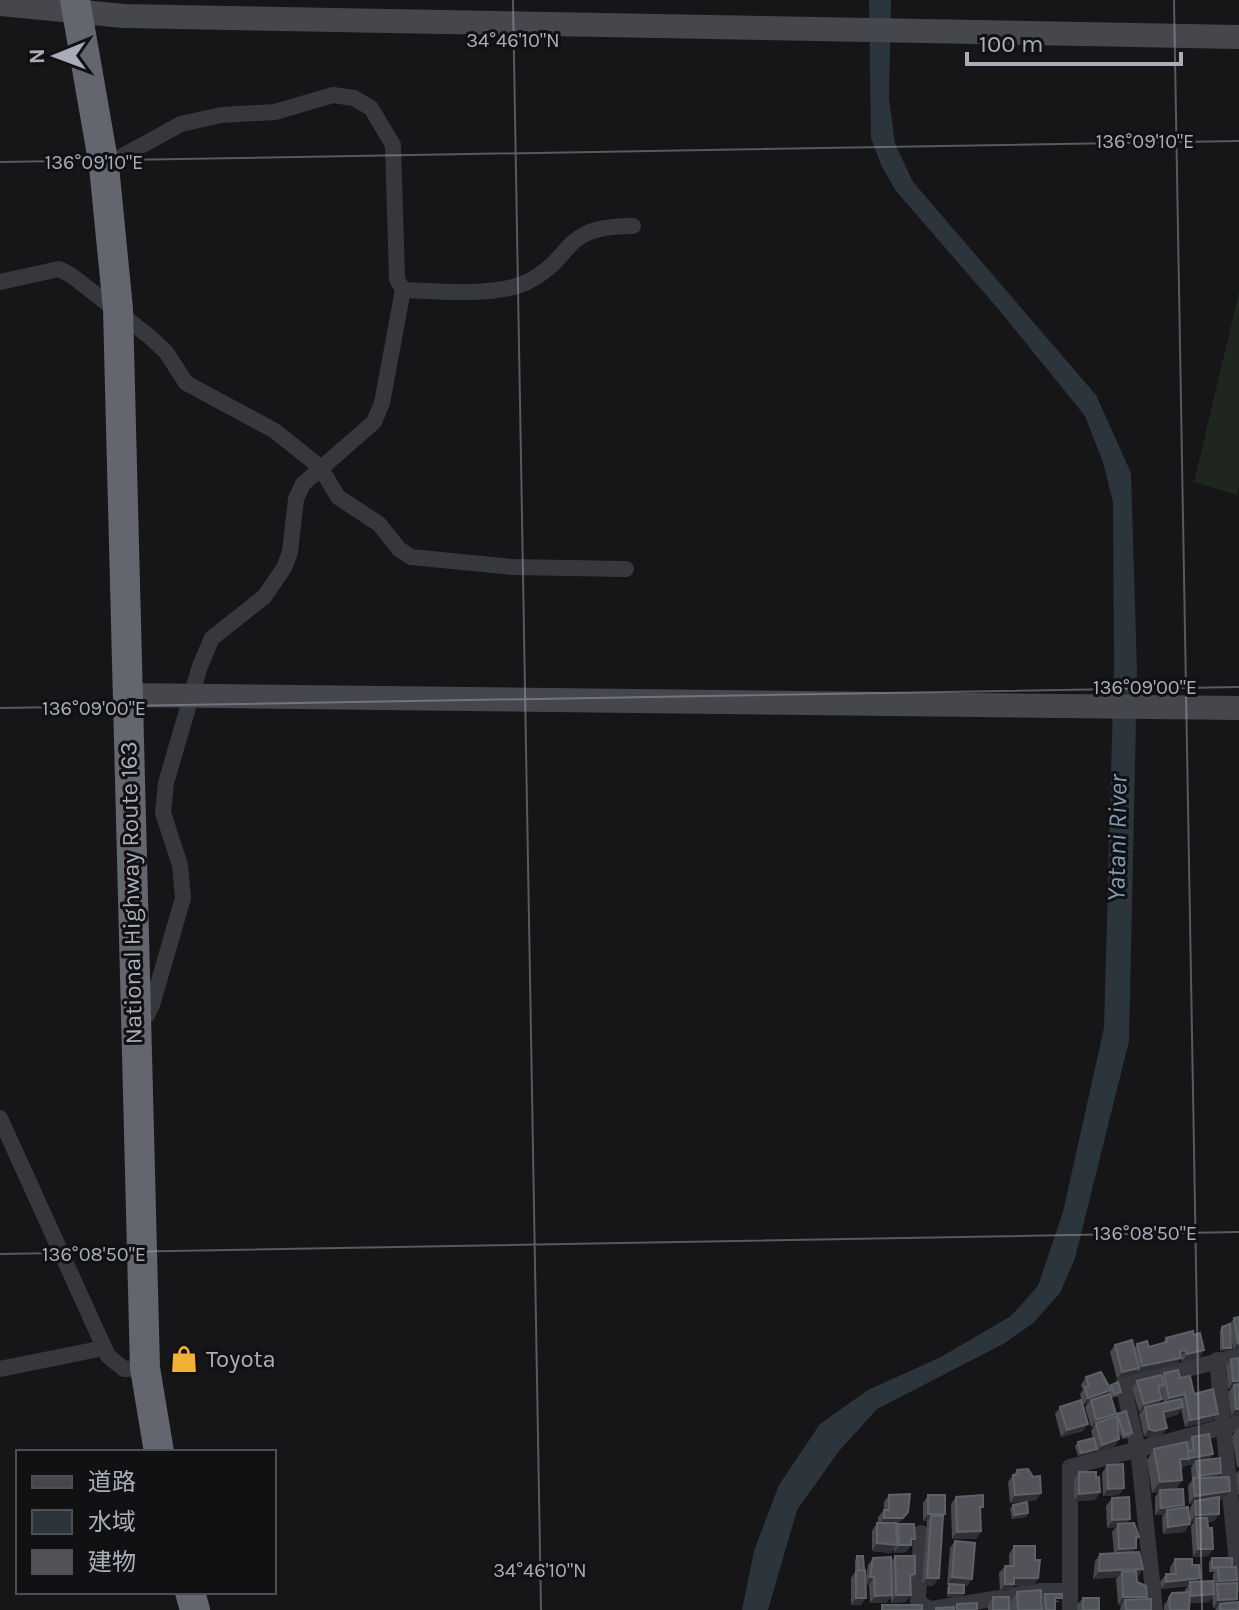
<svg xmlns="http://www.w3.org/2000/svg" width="1239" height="1610" viewBox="0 0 1239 1610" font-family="Karla,'Noto Sans JP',sans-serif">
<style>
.green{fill:#1e261f}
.water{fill:#2c353c}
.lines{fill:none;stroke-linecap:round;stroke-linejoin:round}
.street{stroke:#37383d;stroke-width:16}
.secondary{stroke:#45474d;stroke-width:24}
.highway{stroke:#63666e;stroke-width:30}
.wall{fill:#47494d;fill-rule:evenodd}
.shaded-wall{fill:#2f3033}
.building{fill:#525359;stroke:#5f6168;stroke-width:2}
.ticks{fill:none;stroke:#a8adb8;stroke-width:2;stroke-opacity:0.45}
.labels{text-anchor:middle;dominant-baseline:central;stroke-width:6;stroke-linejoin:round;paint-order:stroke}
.street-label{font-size:24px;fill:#a8adb8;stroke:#111113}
.poi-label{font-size:24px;fill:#a8adb8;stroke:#111113;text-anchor:start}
.water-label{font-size:26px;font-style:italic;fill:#7f9bb3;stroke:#111113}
.ticks-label{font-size:20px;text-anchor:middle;fill:#a8adb8;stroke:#111113;stroke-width:6;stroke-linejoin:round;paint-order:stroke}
</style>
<rect width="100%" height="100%" fill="#161618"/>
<polygon class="green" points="1239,292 1239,485 1237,495 1194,482"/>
<polygon class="water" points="869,0 891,0 889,98 895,144 913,182 1096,395 1131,473 1137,672 1129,1041 1075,1258 1060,1293 1033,1323 1005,1343 877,1409 839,1451 797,1510 768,1610 742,1610 754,1551 779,1485 820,1424 868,1390 941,1357 1011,1316 1038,1286 1063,1212 1104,1028 1114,666 1113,502 1103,462 1085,416 1000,311 896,191 882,167 871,138"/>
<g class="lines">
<g class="street">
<polyline points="104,166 181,124 221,115 275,112 333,95 354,98 371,108 393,145 397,279 403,290 382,403 374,422 303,484 296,499 290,552 284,568 264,597 212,638 200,666 166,783 163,813 180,865 183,898 152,1005 147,1015 136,1019"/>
<polyline points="0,282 59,269 71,275 150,337 166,352 186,383 275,431 320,467 338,497 379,524 399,549 411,557 512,567 626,569"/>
<path d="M 403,290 C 437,291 497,297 527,282 C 577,257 558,226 633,226"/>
<polyline points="0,1118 108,1356 124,1369 145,1368"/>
<polyline points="1217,1360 1239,1584"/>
<polyline points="0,1369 104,1348"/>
<polyline points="921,1533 918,1602 928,1608"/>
<polyline points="926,1610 1041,1591 1070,1591"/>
<polyline points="1070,1610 1070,1467 1239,1423"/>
<polyline points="1155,1610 1138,1449 1123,1385 1239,1356"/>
</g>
<g class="secondary">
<polyline points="0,4 124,16 1239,37"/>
<polyline points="127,695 1239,708"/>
</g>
<g class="highway">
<polyline points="75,0 104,166 118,309 145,1368 159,1452"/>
<polyline points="190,1592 195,1610"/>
</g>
</g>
<g class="wall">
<polygon points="1239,1317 1239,1349 1233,1350 1231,1336 1228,1351 1220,1351 1220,1330 1222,1327 1230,1324 1234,1318"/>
<polygon points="1194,1335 1204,1350 1199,1358 1182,1362 1181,1358 1176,1365 1137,1373 1136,1371 1134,1375 1117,1379 1110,1352 1115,1345 1134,1348 1137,1344 1149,1347 1162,1344 1166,1338"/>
<polygon points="1239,1358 1239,1416 1231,1416 1228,1392 1231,1389 1228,1389 1226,1366 1231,1359"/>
<path d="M 1164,1373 L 1180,1378 L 1194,1394 L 1218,1414 L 1213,1421 L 1185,1427 L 1181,1409 L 1177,1415 L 1165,1418 L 1162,1436 L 1150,1438 L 1144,1436 L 1139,1414 L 1142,1411 L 1139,1412 L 1132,1389 L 1137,1381 L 1162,1376 ZM 1161,1390 L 1164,1403 L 1158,1404 L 1162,1399 L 1160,1392 Z"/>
<polygon points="1086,1377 1109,1387 1111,1385 1121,1392 1118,1396 1111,1398 1116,1414 1113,1418 1117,1414 1132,1433 1130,1437 1122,1439 1118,1428 1119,1439 1114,1447 1097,1452 1096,1449 1094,1452 1078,1456 1075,1446 1078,1442 1093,1438 1091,1431 1094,1426 1091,1427 1085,1407 1088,1403 1083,1405 1080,1394 1083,1390 1081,1385"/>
<polygon points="1060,1407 1083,1431 1061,1437 1055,1414"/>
<polygon points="1239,1428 1239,1467 1237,1467 1232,1436 1237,1429"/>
<polygon points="1192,1437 1221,1473 1218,1477 1230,1491 1224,1499 1219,1500 1219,1514 1214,1521 1208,1522 1213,1549 1208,1556 1193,1557 1191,1526 1194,1522 1190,1522 1190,1508 1193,1503 1189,1504 1188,1486 1192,1480 1191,1468 1193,1464 1184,1466 1181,1469 1182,1480 1176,1489 1183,1508 1185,1532 1163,1534 1162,1517 1164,1515 1155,1515 1155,1497 1158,1493 1152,1493 1147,1460 1154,1449 1187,1444"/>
<polygon points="1107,1465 1119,1495 1103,1496 1102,1473"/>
<polygon points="1017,1470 1041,1493 1036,1500 1010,1503 1008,1482"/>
<polygon points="1239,1470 1239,1494 1238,1494 1236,1474"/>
<polygon points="1079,1472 1096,1478 1100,1492 1095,1500 1074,1501 1074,1479"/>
<polygon points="889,1495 908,1512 898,1524 915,1539 906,1552 894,1553 894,1549 891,1553 872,1551 872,1531 877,1523 878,1523 878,1517 884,1510 884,1502"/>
<polygon points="928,1495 945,1514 943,1517 933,1586 922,1585 927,1521 923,1521 923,1503"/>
<polygon points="956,1497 983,1507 980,1511 981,1531 976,1539 952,1539 951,1504"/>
<polygon points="1112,1498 1130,1519 1126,1524 1139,1537 1136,1541 1133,1552 1143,1569 1137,1577 1137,1582 1147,1597 1145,1599 1151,1610 1120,1610 1121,1605 1118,1605 1116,1579 1118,1577 1093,1579 1095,1561 1100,1554 1114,1553 1112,1532 1116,1527 1107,1528 1106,1506"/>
<polygon points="1013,1505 1028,1513 1026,1517 1012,1519 1010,1508"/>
<polygon points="955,1541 972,1579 967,1586 964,1586 964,1593 962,1597 947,1597 947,1588 949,1585 947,1585 950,1548"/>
<polygon points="1014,1546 1035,1560 1038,1578 1033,1586 1013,1586 1009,1591 1000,1591 999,1573 1005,1566 1009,1566 1009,1554"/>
<polygon points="857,1556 864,1570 866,1579 868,1565 873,1558 891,1562 895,1556 915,1574 910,1582 911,1595 905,1602 891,1603 891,1597 886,1603 870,1603 869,1585 866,1585 861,1605 851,1605 851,1578 855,1572 855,1560"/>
<polygon points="1212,1558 1234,1583 1235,1603 1239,1610 1215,1610 1217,1607 1213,1608 1212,1597 1209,1602 1190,1603 1189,1610 1164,1610 1164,1605 1172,1593 1185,1592 1185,1590 1188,1586 1161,1589 1160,1582 1166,1574 1170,1574 1170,1567 1175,1559 1192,1565 1198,1582 1213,1581 1213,1574 1215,1572 1209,1572 1209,1562"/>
<polygon points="1017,1592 1042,1610 1010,1610 1010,1603"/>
<polygon points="1045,1594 1060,1602 1055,1602 1055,1610 1043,1610 1043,1598"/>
<polygon points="993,1597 1009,1610 988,1610 988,1604"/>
<polygon points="1083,1598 1099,1610 1077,1610 1077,1605"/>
</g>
<g class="shaded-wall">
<polygon points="1238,1343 1239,1349 1233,1350"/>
<polygon points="1223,1348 1231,1348 1228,1351 1220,1351"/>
<polygon points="1186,1350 1176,1365 1137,1373 1142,1366"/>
<polygon points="1204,1350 1199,1358 1182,1362 1187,1354"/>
<polygon points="1139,1368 1134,1375 1117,1379 1122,1372"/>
<polygon points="1233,1381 1239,1381 1239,1388 1234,1385 1231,1389 1228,1389"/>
<polygon points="1111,1390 1106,1398 1091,1400 1088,1403 1083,1405 1088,1398"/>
<polygon points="1185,1394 1180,1402 1164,1405 1169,1398"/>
<polygon points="1162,1399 1156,1407 1145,1407 1142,1411 1139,1412 1144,1404"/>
<polygon points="1183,1407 1177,1415 1158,1419 1163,1412"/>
<polygon points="1236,1409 1239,1409 1239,1416 1231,1416"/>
<polygon points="1116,1414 1111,1421 1096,1423 1094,1426 1091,1427 1096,1420"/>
<polygon points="1218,1414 1213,1421 1185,1427 1190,1420"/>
<polygon points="1088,1424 1083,1431 1061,1437 1067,1430"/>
<polygon points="1167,1428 1162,1436 1150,1438 1144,1436 1149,1429"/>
<polygon points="1119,1439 1114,1447 1097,1452 1102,1445"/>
<polygon points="1097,1449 1094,1452 1078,1456 1081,1453"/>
<polygon points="1213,1454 1208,1462 1196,1461 1193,1464 1184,1466 1189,1458"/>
<polygon points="1180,1459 1189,1459 1181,1470"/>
<polygon points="1221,1473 1216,1481 1192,1484 1198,1476"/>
<polygon points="1182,1480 1174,1491 1160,1490 1158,1493 1152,1493 1160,1482"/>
<polygon points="1124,1488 1119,1495 1103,1496 1108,1489"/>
<polygon points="1230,1491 1224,1499 1195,1503 1195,1501 1193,1503 1189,1504 1195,1496"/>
<polygon points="1100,1492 1095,1500 1074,1501 1079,1494"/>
<polygon points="1041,1493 1036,1500 1010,1503 1015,1495"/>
<polygon points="1184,1505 1179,1513 1167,1510 1164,1515 1155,1515 1161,1508"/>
<polygon points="908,1512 897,1525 878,1526 884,1518"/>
<polygon points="1028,1513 1026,1517 1012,1519 1015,1515"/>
<polygon points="928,1514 945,1514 940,1522 931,1516 927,1521 923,1521"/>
<polygon points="1219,1514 1214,1521 1197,1522 1196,1518 1194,1522 1190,1522 1196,1515"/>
<polygon points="1130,1519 1124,1526 1118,1524 1116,1527 1107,1528 1112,1520"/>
<polygon points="1190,1524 1185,1532 1163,1534 1168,1527"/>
<polygon points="981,1531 976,1539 952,1539 957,1532"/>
<polygon points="911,1539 915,1539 906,1552 894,1553 899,1545"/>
<polygon points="877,1543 897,1545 891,1553 872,1551"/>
<polygon points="1136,1548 1131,1555 1114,1557 1119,1549"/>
<polygon points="1198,1549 1213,1549 1208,1556 1193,1557"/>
<polygon points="1143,1569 1138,1577 1122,1577 1122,1572 1118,1577 1093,1579 1099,1571"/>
<polygon points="870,1577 874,1577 869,1585 865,1585"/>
<polygon points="952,1577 972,1579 967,1586 947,1585"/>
<polygon points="927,1578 939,1578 933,1586 922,1585"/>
<polygon points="1014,1578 1038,1578 1033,1586 1013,1586 1009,1591 1000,1591 1005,1584"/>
<polygon points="1200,1578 1195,1586 1190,1582 1188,1586 1161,1589 1166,1582"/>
<polygon points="1237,1580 1231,1587 1217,1584 1213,1588 1219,1581"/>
<polygon points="949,1593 964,1593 962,1597 947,1597"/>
<polygon points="1214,1594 1209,1602 1186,1603 1191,1596"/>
<polygon points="892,1595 886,1603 870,1603 875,1596"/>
<polygon points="896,1595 911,1595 905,1602 891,1603"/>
<polygon points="1123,1597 1147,1597 1142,1604 1125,1600 1121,1605 1118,1605"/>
<polygon points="856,1598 866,1598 861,1605 851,1605"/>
<polygon points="1237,1599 1232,1607 1220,1604 1217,1607 1213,1608 1218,1600"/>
</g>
<g class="building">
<polygon points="1239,1317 1239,1343 1238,1343 1234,1318"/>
<polygon points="1230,1324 1231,1348 1223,1348 1222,1327"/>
<polygon points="1193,1331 1194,1335 1200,1333 1204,1350 1187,1354 1186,1350 1180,1351 1181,1358 1142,1366 1137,1344 1147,1341 1149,1347 1167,1342 1166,1338"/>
<polygon points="1132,1340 1139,1368 1122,1372 1115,1345"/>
<polygon points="1239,1358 1239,1381 1233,1381 1231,1359"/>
<polygon points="1178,1370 1180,1378 1190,1376 1194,1394 1213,1389 1218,1414 1190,1420 1185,1394 1169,1398 1164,1373"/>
<polygon points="1101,1372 1111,1390 1088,1398 1085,1387 1089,1386 1086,1377"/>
<polygon points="1161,1375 1164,1385 1158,1386 1162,1399 1144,1404 1137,1381"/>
<polygon points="1118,1382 1121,1392 1114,1394 1111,1385"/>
<polygon points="1239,1384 1239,1409 1236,1409 1234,1385"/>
<polygon points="1110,1394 1116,1414 1096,1420 1091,1400"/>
<polygon points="1181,1399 1183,1407 1163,1412 1167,1428 1155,1431 1149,1429 1145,1407"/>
<polygon points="1081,1400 1088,1424 1067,1430 1060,1407"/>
<polygon points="1126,1411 1132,1433 1124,1435 1117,1414"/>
<polygon points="1117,1416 1119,1439 1102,1445 1096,1423"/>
<polygon points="1209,1434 1213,1454 1189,1458 1188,1451 1194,1450 1192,1437"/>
<polygon points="1094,1438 1097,1449 1081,1453 1078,1442"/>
<polygon points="1187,1442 1189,1459 1180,1459 1182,1480 1160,1482 1154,1449"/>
<polygon points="1220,1458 1221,1473 1198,1476 1196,1461"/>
<polygon points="1123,1464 1124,1488 1108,1489 1107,1465"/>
<polygon points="1028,1469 1033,1477 1040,1476 1041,1493 1015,1495 1013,1475 1018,1475 1017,1470"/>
<polygon points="1079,1472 1096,1472 1096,1478 1099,1477 1100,1492 1079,1494"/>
<polygon points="1229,1477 1230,1491 1195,1496 1193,1478"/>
<polygon points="1183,1489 1184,1505 1161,1508 1160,1490"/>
<polygon points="910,1494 908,1512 903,1518 884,1518 884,1510 889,1510 889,1495"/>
<rect x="928" y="1495" width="17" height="19"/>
<polygon points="983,1495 983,1507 980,1507 981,1531 957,1532 956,1497"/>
<polygon points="1129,1497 1130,1519 1112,1520 1112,1498"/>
<polygon points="1219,1497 1219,1514 1196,1515 1195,1501"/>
<polygon points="1027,1502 1028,1513 1015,1515 1013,1505"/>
<polygon points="1188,1507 1190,1524 1168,1527 1167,1510"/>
<polygon points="931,1516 943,1516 939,1578 927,1578"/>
<polygon points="1196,1518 1207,1518 1208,1528 1212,1528 1213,1549 1198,1549"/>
<polygon points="877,1523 896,1523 897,1545 877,1543"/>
<polygon points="1134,1523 1139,1537 1136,1537 1136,1548 1119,1549 1118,1524"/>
<polygon points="898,1524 914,1524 915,1539 911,1539 911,1545 899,1545"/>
<polygon points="955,1541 975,1543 972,1579 952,1577"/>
<polygon points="1014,1546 1035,1546 1035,1560 1040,1560 1038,1578 1014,1578 1014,1584 1005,1584 1005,1566 1014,1566"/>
<polygon points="1139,1552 1143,1569 1099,1571 1100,1554"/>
<polygon points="857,1556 863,1556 864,1570 858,1570"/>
<polygon points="895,1556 915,1556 915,1574 910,1575 911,1595 896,1595"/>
<polygon points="891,1557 892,1595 875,1596 874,1577 870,1577 873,1558"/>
<polygon points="1212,1558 1232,1558 1232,1567 1212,1568"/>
<polygon points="1175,1559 1192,1559 1192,1565 1199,1565 1200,1578 1166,1582 1166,1574 1176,1574"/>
<polygon points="1218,1567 1236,1567 1237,1580 1219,1581"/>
<polygon points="865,1570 866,1598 856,1598 856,1571"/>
<polygon points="1136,1571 1137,1582 1146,1586 1147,1597 1123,1597 1122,1572"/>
<polygon points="1213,1581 1214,1594 1191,1596 1190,1582"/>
<polygon points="1237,1583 1237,1599 1218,1600 1217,1584"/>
<polygon points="949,1584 964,1585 964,1593 949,1593"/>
<polygon points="1041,1590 1042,1610 1018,1610 1017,1592"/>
<polygon points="1190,1592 1189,1610 1170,1610 1169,1598 1172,1593"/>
<polygon points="1045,1594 1062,1594 1062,1598 1055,1598 1055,1610 1046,1610"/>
<rect x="993" y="1597" width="16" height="13"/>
<rect x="1083" y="1598" width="16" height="12"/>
<polygon points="1151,1599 1151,1610 1126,1610 1125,1600"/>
<polygon points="1239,1602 1239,1610 1220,1610 1220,1604"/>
<polygon points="977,1603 977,1610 957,1610 957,1604"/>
<rect x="882" y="1605" width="40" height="5"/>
<polygon points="954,1607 954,1610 936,1610 936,1608"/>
</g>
<path class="ticks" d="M 513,0 L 541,1610M 1174,0 L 1202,1610M 0,162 L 1239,141M 0,708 L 1239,687M 0,1254 L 1239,1232"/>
<defs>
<g id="shop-bare" transform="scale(2.16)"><path d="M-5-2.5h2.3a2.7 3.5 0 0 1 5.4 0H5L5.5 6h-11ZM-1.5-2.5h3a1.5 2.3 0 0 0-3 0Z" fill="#f2b134" stroke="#111113" stroke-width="2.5" paint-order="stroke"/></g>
</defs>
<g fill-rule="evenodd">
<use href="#shop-bare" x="184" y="1359"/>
</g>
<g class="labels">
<g class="street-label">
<text transform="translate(131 893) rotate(-91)">National Highway Route 163</text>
</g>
<g class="poi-label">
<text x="206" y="1359">Toyota</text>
</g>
<g class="water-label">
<text transform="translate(1117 838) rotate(-89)">Yatani River</text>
</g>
</g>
<g class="ticks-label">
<text x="513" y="47">34°46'10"N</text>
<text x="1145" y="148">136°09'10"E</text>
<text x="94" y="169">136°09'10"E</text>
<text x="1145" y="694">136°09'00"E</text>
<text x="94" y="715">136°09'00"E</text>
<text x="1145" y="1240">136°08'50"E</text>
<text x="94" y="1261">136°08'50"E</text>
<text x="540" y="1577">34°46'10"N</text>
</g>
<rect x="16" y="1450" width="260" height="144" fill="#111113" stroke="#4d4f55" stroke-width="2"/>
<rect x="32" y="1476" width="40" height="12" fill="#45474d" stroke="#4d4f55" stroke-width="2"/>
<text x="88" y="1490" font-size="24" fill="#a8adb8">道路</text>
<rect x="32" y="1510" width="40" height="24" fill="#2c353c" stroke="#4d4f55" stroke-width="2"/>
<text x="88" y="1530" font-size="24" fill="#a8adb8">水域</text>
<rect x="32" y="1550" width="40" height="24" fill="#525359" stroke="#4d4f55" stroke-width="2"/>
<text x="88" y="1570" font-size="24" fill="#a8adb8">建物</text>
<g transform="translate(56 56) rotate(269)" stroke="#111113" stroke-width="6" paint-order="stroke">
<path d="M0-6L14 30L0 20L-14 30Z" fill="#a8adb8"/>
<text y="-12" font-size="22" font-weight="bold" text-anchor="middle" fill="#a8adb8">N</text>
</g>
<path d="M967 52v12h214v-12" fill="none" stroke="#a8adb8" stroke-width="4"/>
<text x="979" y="52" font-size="24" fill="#a8adb8" stroke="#111113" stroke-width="6" paint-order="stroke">100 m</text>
</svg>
